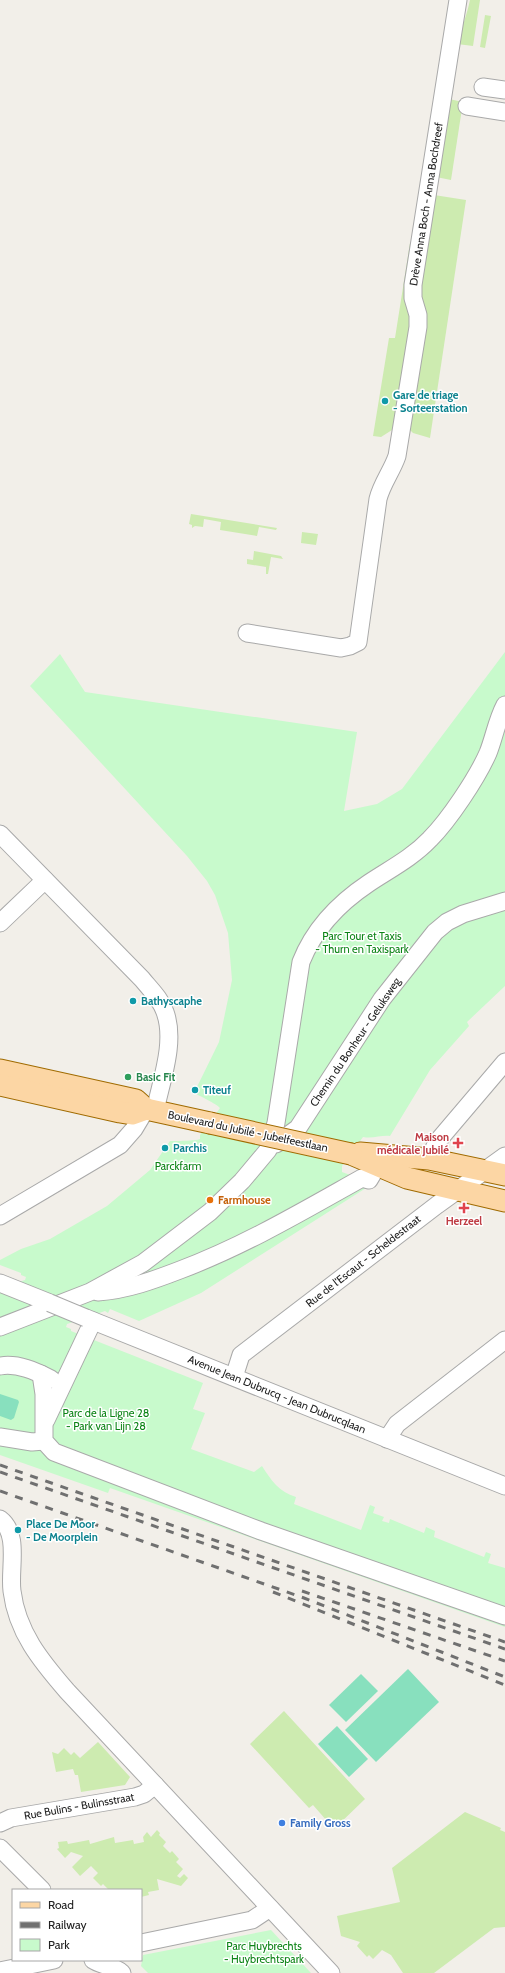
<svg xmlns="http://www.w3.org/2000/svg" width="505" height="1973" viewBox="0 0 505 1973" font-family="Cabin,sans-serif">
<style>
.grass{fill:#cdebb0}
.park{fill:#c8facc}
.pitch{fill:#88e0be}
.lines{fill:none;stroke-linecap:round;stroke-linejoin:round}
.minor-casing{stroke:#a9a9a9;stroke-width:19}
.major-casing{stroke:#a06b00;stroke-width:23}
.minor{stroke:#fff;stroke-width:17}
.major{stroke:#fcd6a4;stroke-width:21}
.rail{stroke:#707070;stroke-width:3;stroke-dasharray:8 8;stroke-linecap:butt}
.minor-bridge-casing{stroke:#a9a9a9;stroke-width:19;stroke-linecap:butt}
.major-bridge-casing{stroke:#a06b00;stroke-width:23;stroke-linecap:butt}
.minor-bridge{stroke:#fff;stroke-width:17}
.major-bridge{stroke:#fcd6a4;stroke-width:21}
.culture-dot{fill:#0f9aa8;stroke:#fff;stroke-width:1.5}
.leisure-dot{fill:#2e9e5b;stroke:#fff;stroke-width:1.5}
.health-dot{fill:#e0444e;stroke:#fff;stroke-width:1.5}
.food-dot{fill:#e8710a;stroke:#fff;stroke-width:1.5}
.shop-dot{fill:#3f7fe0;stroke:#fff;stroke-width:1.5}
.labels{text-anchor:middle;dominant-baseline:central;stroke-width:3;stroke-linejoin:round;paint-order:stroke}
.street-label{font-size:11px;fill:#222;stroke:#fff}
.culture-label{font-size:11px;font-weight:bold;fill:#0d838f;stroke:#fff;text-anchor:start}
.park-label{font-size:11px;fill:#0c8416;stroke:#fff}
.leisure-label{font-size:11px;font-weight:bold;fill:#27864d;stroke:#fff;text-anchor:start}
.health-label{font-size:11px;font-weight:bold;fill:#be3a42;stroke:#fff;text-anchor:end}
.food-label{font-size:11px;font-weight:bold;fill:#c56008;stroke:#fff;text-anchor:start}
.shop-label{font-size:11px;font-weight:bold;fill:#366cbe;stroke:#fff;text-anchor:start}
</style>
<rect width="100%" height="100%" fill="#f2efe9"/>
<g class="grass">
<path d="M 470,0 L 480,0 L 473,46 L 457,44 C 461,29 467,15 470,0 Z"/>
<polygon points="485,15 491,16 485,48 480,47"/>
<polygon points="449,99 463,102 451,180 436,177"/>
<polygon points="434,195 466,200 430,438 413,433 409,429 418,293"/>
<polygon points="410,243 413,243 411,317 395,422 392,430 381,437 373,436 389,338 395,338"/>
<polygon points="191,514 277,528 276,530 259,527 257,536 220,530 221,522 204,519 203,527 195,526 192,528 192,525 189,524"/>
<polygon points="302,532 318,534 316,545 301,543"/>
<polygon points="254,551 281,556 283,559 271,557 268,574 266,574 266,567 247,564 247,559 253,560"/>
<polygon points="284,1711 365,1799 334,1829 313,1805 309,1808 250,1744"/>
<polygon points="98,1742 130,1777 125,1785 81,1792 78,1775 75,1775 73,1769 56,1772 52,1752 58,1754 64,1748 71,1755 74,1752 80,1758"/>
<polygon points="465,1812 501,1828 500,1830 505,1832 505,1927 494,1928 434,1973 403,1973 391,1955 382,1950 373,1959 369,1955 367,1957 357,1946 360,1942 341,1936 337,1916 400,1902 392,1868"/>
<polygon points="157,1830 160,1833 159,1835 166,1842 163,1846 170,1853 172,1851 179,1859 176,1862 183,1869 177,1876 180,1878 184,1874 188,1878 181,1886 157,1879 159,1890 148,1892 149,1895 141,1897 141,1890 109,1890 103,1884 101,1886 93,1878 98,1873 91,1866 80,1876 72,1867 83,1856 71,1852 65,1858 57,1849 59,1848 58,1842 67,1841 68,1844 89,1840 90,1844 114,1837 115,1843 133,1840 134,1844 144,1842 143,1837 147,1832 151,1837"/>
</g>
<g class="park">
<path d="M 505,652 L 505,986 L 467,1022 L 469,1026 L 430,1070 L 390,1136 C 381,1135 373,1139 363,1137 L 342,1166 L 342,1172 L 353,1176 L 366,1188 L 201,1293 L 139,1321 L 110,1309 L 108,1313 L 105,1311 L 67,1324 L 66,1327 L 71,1329 L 71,1331 L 203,1383 L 193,1409 L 205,1413 L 191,1449 L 254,1472 L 262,1466 C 271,1480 279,1492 296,1497 L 294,1504 L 361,1530 L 370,1505 L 375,1507 L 373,1513 L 384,1517 L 382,1521 L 389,1523 L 390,1519 L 424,1533 L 426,1527 L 435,1531 L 434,1537 L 484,1557 L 486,1552 L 491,1554 L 488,1563 L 505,1568 L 505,1627 L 110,1488 L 108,1493 L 0,1455 L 0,1288 L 25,1280 L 26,1277 L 21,1275 L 21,1273 L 0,1265 L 0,1260 L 21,1249 L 50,1239 L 107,1206 L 150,1170 L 170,1141 C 175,1141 196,1141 200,1139 L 200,1135 L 220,1108 C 217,1104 198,1095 194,1093 L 219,1042 L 232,980 L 228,933 L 215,895 L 207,881 L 187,856 L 30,686 L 60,654 L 85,692 L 357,732 L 344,811 L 377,804 L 402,789 Z"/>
<polygon points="271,1930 311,1973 148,1973 141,1966 143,1955"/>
</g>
<g class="pitch">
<polygon points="0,1394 18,1400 19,1402 14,1418 11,1420 0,1416"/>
<polygon points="408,1669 439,1702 376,1762 345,1730"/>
<polygon points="361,1674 378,1691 346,1722 329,1705"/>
<polygon points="337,1726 368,1759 349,1777 318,1744"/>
</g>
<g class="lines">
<g class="minor-casing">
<g id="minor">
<polyline points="483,87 505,90"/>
<polyline points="467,106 505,112"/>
<path d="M 247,633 L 341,648 L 350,646 L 358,642 L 378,499 C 382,483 392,471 397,456 L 418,327 L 418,315 L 413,298 L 413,285 L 458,0"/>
<path d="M 0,834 L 142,979 C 150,989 161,999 165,1012 C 176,1042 161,1081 155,1111"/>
<polyline points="0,923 45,880"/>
<polyline points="276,1144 298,1128 382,999 435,932 447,922 463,914 505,901"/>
<polyline points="429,1159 437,1142 505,1062"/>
<polyline points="0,1216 120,1145 134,1129 146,1109"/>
<polyline points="0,1283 50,1303"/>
<path d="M 98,1292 C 127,1290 154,1280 180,1270 C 244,1246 303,1211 362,1178 L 369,1180 L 384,1155"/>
<polyline points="86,1318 505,1486"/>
<path d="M 0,1327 L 90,1292 L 143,1263 L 210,1212 L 242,1181 L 268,1150 L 276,1123 L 301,962 C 314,929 339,903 369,883 C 390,869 412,858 430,839 C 449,820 477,778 488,753 C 494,738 497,720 505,705"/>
<path d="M 0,1366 C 18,1363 35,1371 51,1379"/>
<polyline points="41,1374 44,1394 44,1441 54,1452 261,1531 505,1616"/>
<polyline points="234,1377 241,1355 437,1205 505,1156"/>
<polyline points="46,1420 93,1321"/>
<polyline points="0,1437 32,1442 44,1441"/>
<polyline points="387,1439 397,1424 505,1340"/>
<path d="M 0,1519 C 20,1534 9,1569 12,1591 C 17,1632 41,1661 67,1691 L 331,1973"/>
<polyline points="0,1823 11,1818 135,1797 144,1794 155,1785"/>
<polyline points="0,1848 42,1890"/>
<polyline points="141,1943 252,1920 270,1908"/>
<path d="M 93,1960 C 102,1966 113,1965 122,1973"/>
<polyline points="0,1971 54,1960"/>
</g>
</g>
<g class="major-casing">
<g id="major">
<polyline points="0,1070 136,1100 146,1109"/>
<polyline points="0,1085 120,1112 132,1114 146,1109 210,1123"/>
<polyline points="360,1153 429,1159 505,1175"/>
<polyline points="351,1154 407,1178 505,1201"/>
</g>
</g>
<use href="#minor" class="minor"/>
<use href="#major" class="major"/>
<g class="rail">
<polyline points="0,1465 505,1642"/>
<polyline points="0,1472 505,1649"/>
<polyline points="0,1491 304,1598 505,1677"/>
<polyline points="302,1591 505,1661"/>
<polyline points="273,1592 505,1685"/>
</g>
<g class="minor-bridge-casing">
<polyline id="minor-bridge" points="50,1303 86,1318"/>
</g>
<g class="major-bridge-casing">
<polyline id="major-bridge" points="210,1123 351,1154"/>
</g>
<use href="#minor-bridge" class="minor-bridge"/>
<use href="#major-bridge" class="major-bridge"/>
</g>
<g class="culture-dot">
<circle cx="385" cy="401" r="4"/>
<circle cx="133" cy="1001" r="4"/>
<circle cx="195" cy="1090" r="4"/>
<circle cx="165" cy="1148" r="4"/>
<circle cx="18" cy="1530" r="4"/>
</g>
<circle class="leisure-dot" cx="128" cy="1077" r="4"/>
<g class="health-dot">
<path d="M456 1137h4v4h4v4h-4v4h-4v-4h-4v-4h4z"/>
<path d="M462 1202h4v4h4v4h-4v4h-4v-4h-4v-4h4z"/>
</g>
<circle class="food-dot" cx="210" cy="1200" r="4"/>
<circle class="shop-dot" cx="282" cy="1823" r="4"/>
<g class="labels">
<g class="street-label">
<text transform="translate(426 204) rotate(-81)">Drève Anna Boch - Anna Bochdreef</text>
<text transform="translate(355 1042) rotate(-56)">Chemin du Bonheur - Geluksweg</text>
<text transform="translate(248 1131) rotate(12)">Boulevard du Jubilé - Jubelfeestlaan</text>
<text transform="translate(363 1261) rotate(-38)">Rue de l'Escaut - Scheldestraat</text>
<text transform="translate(277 1394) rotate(22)">Avenue Jean Dubrucq - Jean Dubrucqlaan</text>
<text transform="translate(79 1806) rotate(-10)">Rue Bulins - Bulinsstraat</text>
</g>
<g class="culture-label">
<text x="393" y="395">Gare de triage<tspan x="393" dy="13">- Sorteerstation</tspan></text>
<text x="141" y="1001">Bathyscaphe</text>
<text x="203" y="1090">Titeuf</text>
<text x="173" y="1148">Parchis</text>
<text x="26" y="1524">Place De Moor<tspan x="26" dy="13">- De Moorplein</tspan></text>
</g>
<g class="park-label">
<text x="362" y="936">Parc Tour et Taxis<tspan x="362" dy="13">- Thurn en Taxispark</tspan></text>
<text x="178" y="1166">Parckfarm</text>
<text x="106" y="1413">Parc de la Ligne 28<tspan x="106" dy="13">- Park van Lijn 28</tspan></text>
<text x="264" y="1946">Parc Huybrechts<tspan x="264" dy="13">- Huybrechtspark</tspan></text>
</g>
<g class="leisure-label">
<text x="136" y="1077">Basic Fit</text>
</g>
<g class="health-label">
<text x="449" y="1137">Maison<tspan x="449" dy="13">médicale Jubilé</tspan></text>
<text x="464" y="1221" text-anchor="middle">Herzeel</text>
</g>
<g class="food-label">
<text x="218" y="1200">Farmhouse</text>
</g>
<g class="shop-label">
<text x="290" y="1823">Family Gross</text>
</g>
</g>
<rect x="12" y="1889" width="130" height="72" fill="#ffffff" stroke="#a7a7a7"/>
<rect x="20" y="1902" width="20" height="6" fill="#fcd6a4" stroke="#a7a7a7"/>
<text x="48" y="1909" font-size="12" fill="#222222">Road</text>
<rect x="20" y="1922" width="20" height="6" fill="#707070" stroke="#a7a7a7"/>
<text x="48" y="1929" font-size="12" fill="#222222">Railway</text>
<rect x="20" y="1939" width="20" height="12" fill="#c8facc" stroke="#a7a7a7"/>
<text x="48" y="1949" font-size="12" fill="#222222">Park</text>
</svg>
